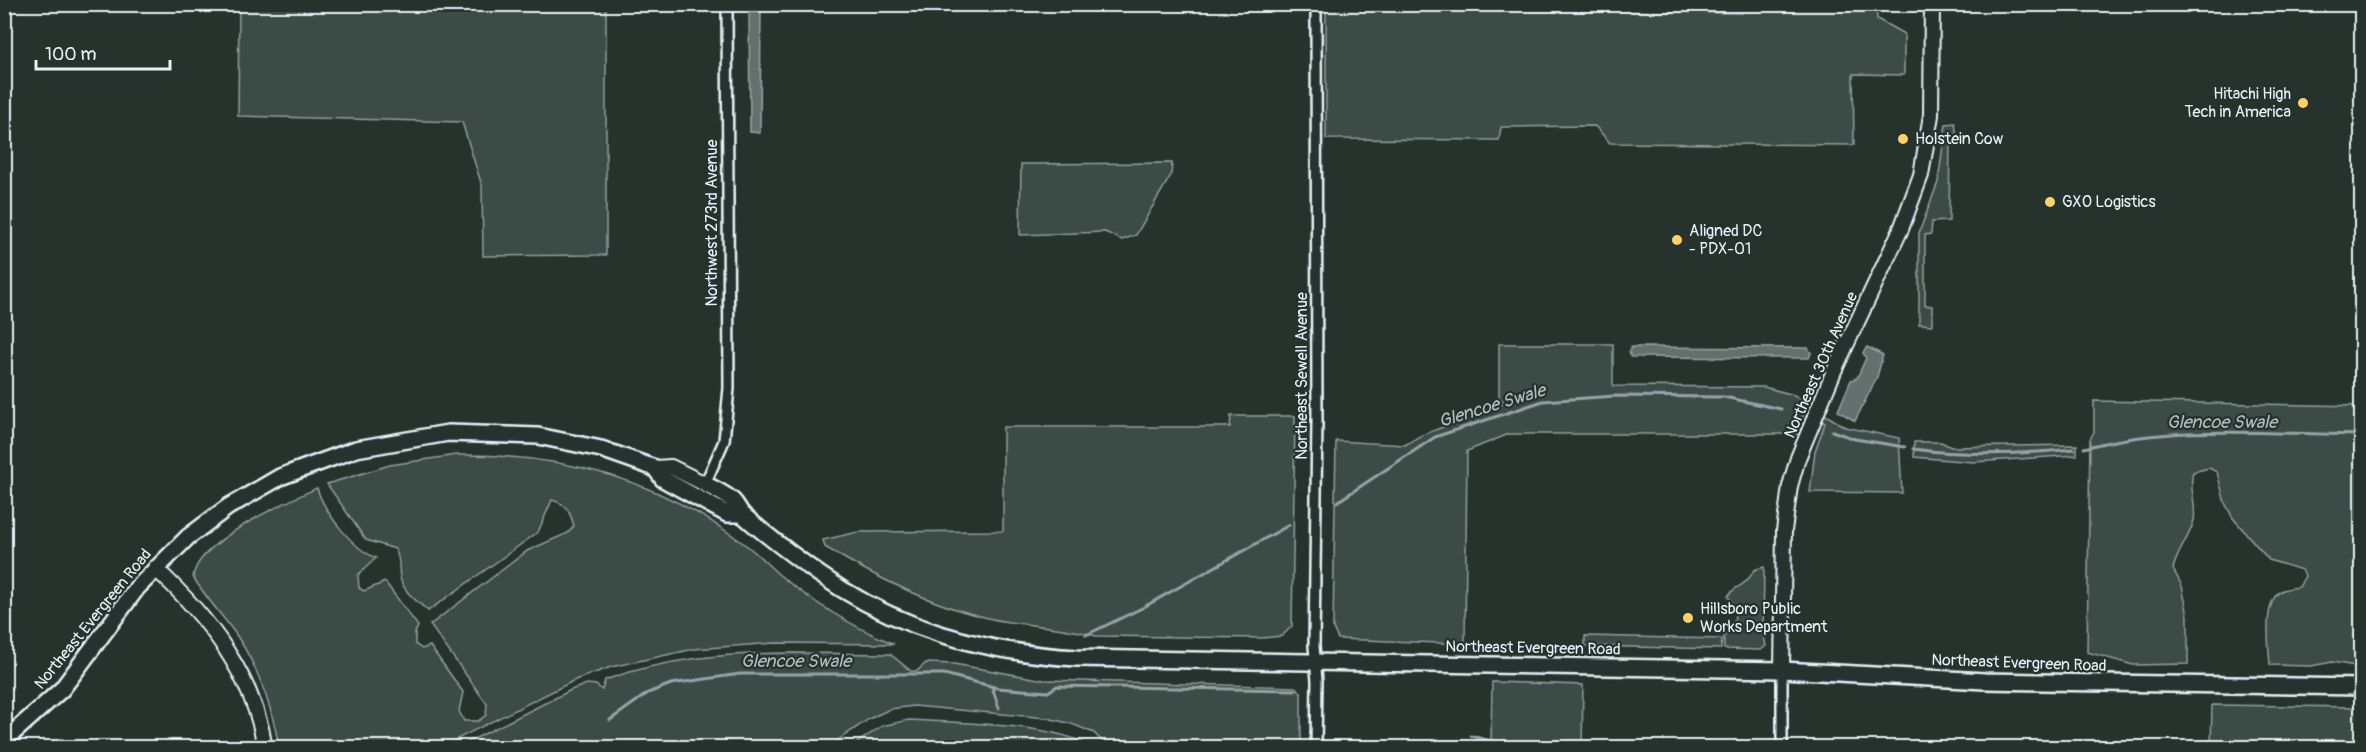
<svg xmlns="http://www.w3.org/2000/svg" width="2366" height="752" viewBox="0 0 2366 752" font-family="Pangolin,sans-serif">
<style>
.green{fill:#3e4b47;stroke:#939ea0;stroke-width:1.5}
.water{fill:#636f6d;stroke:#98a3a5;stroke-width:1.5}
.lines{fill:none;stroke-linecap:round;stroke-linejoin:round}
.stream{stroke:#98a3a5;stroke-width:3}
.street-casing{stroke:#e8f1f8;stroke-width:14}
.secondary-casing{stroke:#e8f1f8;stroke-width:18}
.primary-casing{stroke:#e8f1f8;stroke-width:20}
.street{stroke:#26332d;stroke-width:9}
.secondary{stroke:#26332d;stroke-width:14}
.primary{stroke:#26332d;stroke-width:15}
.poi-dot{fill:#ffd166;stroke:#26332d;stroke-width:2}
.labels{text-anchor:middle;dominant-baseline:central;stroke-width:4.5;stroke-linejoin:round;paint-order:stroke}
.poi-label{font-size:16px;fill:#e8f1f8;stroke:#26332d;text-anchor:start}
.street-label{font-size:16px;fill:#e8f1f8;stroke:#26332d}
.water-label{font-size:18px;font-style:italic;fill:#b3bdc0;stroke:#26332d}
</style>
<rect width="100%" height="100%" fill="#26332d"/>
<filter id="ink" filterUnits="userSpaceOnUse"><feTurbulence type="fractalNoise" baseFrequency=".0167" numOctaves="2"/><feDisplacementMap in="SourceGraphic" scale="12" xChannelSelector="R" yChannelSelector="G"/><feConvolveMatrix kernelMatrix="1 2 1 2 8 2 1 2 1" color-interpolation-filters="sRGB"/></filter>
<g filter="url(#ink)">
<g class="green">
<polygon points="1876,4 1877,19 1904,34 1904,75 1853,74 1854,145 1610,143 1595,126 1501,127 1499,140 1326,139 1326,7 1742,13 1743,5"/>
<polygon points="239,5 606,5 606,255 483,256 482,186 462,122 238,116"/>
<polygon points="1955,123 1957,138 1950,138 1949,221 1932,222 1931,234 1925,235 1925,305 1932,306 1932,325 1919,324 1919,233 1938,182 1946,124"/>
<polygon points="1172,163 1171,175 1136,235 1122,240 1105,232 1020,235 1021,164"/>
<polygon points="1499,344 1613,344 1613,386 1764,387 1794,395 1845,427 1899,438 1902,493 1810,492 1815,451 1825,423 1804,410 1799,434 1509,434 1467,451 1465,644 1338,639 1333,628 1336,441 1405,445 1420,436 1505,403 1499,397"/>
<path d="M 2094,401 L 2361,406 L 2361,667 L 2332,662 L 2311,666 L 2270,665 C 2269,647 2262,602 2281,591 C 2286,588 2293,588 2299,587 L 2305,576 L 2302,570 L 2269,560 L 2233,518 L 2225,503 L 2217,472 L 2209,468 L 2193,472 C 2188,487 2197,503 2194,520 C 2190,537 2177,551 2173,569 L 2182,586 L 2188,616 L 2188,664 L 2133,665 L 2087,652 L 2090,439 L 2094,432 Z"/>
<path d="M 1231,416 L 1295,416 L 1292,626 L 1282,636 L 1262,638 L 1096,636 C 1061,625 1024,627 988,618 C 930,605 875,577 825,547 L 823,540 L 858,532 L 1003,531 L 1003,427 L 1230,427 Z"/>
<polygon points="1914,442 1941,442 1951,447 2077,445 2077,455 1973,462 1914,457"/>
<path d="M 456,455 C 565,454 659,479 747,546 C 758,554 767,564 777,573 C 813,603 851,626 894,644 L 775,643 L 694,649 L 611,667 L 575,680 L 441,747 L 279,747 C 272,708 259,669 237,636 C 223,616 206,598 193,577 C 197,541 286,502 317,488 C 324,512 353,549 376,558 L 358,575 L 359,588 L 364,591 L 385,582 L 418,626 L 415,633 L 415,644 L 422,649 L 430,646 L 463,692 L 459,711 L 464,721 L 478,721 L 486,715 L 487,704 L 430,625 L 527,551 L 568,533 L 574,526 C 570,512 567,504 552,500 L 538,532 L 428,611 C 417,601 403,592 400,577 C 398,566 401,560 395,549 L 366,540 L 327,484 L 390,465 Z"/>
<path d="M 1764,567 L 1763,632 L 1766,646 L 1761,650 L 1724,649 L 1724,636 L 1734,632 L 1735,608 L 1728,596 C 1735,585 1745,588 1754,570 Z"/>
<polygon points="1585,636 1722,639 1721,649 1585,646"/>
<path d="M 793,653 L 890,654 L 911,671 L 917,671 L 926,663 L 954,664 L 1044,680 L 1295,687 L 1301,692 L 1301,747 L 1108,747 L 1094,733 L 1072,724 L 1047,718 L 914,706 L 890,709 L 869,719 L 828,747 L 458,747 L 571,690 L 587,684 L 596,685 L 602,690 L 605,680 C 666,658 728,653 793,653 Z"/>
<polygon points="1492,682 1583,685 1582,747 1491,747"/>
<polygon points="2212,705 2361,707 2361,747 2211,747"/>
<path d="M 909,720 C 950,722 1060,724 1090,747 L 851,747 L 882,726 Z"/>
</g>
<g class="water">
<polygon points="749,5 761,5 760,133 750,132"/>
<polygon points="1631,347 1808,348 1811,353 1809,358 1631,357 1629,352"/>
<polygon points="1867,347 1883,355 1877,377 1855,421 1838,411 1851,380 1857,378 1866,358 1863,353"/>
</g>
<g class="lines">
<g class="stream">
<polyline points="1832,431 1855,439 1905,447"/>
<path d="M 2084,448 C 2173,424 2270,434 2362,435"/>
<path d="M 1913,449 C 1963,456 2023,454 2074,449"/>
<polyline points="1337,502 1435,437 1543,401 1615,396 1724,397 1781,409"/>
<polyline points="1086,635 1142,608 1289,525"/>
<polyline points="992,687 999,708"/>
<polyline points="610,720 648,693 671,684 740,674 944,674 998,688 1048,692 1057,686 1295,690"/>
<polyline points="1471,736 1520,748"/>
</g>
<g class="street-casing">
<g id="street">
<polyline points="705,484 724,441 729,388 727,4"/>
<polyline points="1316,748 1317,681 1314,646 1317,422 1316,4"/>
<polyline points="1782,748 1782,670"/>
</g>
</g>
<g class="secondary-casing">
<g id="secondary">
<polyline points="655,468 671,467 705,484"/>
<path d="M 155,568 C 207,616 254,675 265,748"/>
<polyline points="1782,670 1784,531 1790,486 1798,458 1834,371 1901,229 1921,175 1931,115 1932,4"/>
</g>
</g>
<g class="primary-casing">
<g id="primary">
<path d="M 705,484 C 714,489 726,494 733,501 C 737,505 739,511 743,515 C 767,536 794,556 819,574 C 895,628 985,653 1077,658 L 1782,670 L 1985,681 L 2362,687"/>
<polyline points="4,741 62,689 137,588 188,537 228,507 280,477 356,449 448,433 538,436 601,449 655,468 663,479 727,514 742,514"/>
</g>
</g>
<use href="#street" class="street"/>
<use href="#secondary" class="secondary"/>
<use href="#primary" class="primary"/>
</g>
</g>
<g class="poi-dot">
<circle cx="2303" cy="103" r="6"/>
<circle cx="1903" cy="139" r="6"/>
<circle cx="2050" cy="202" r="6"/>
<circle cx="1677" cy="240" r="6"/>
<circle cx="1688" cy="618" r="6"/>
</g>
<g class="labels">
<g class="poi-label">
<text x="2291" y="94" text-anchor="end">Hitachi High<tspan x="2291" dy="18">Tech in America</tspan></text>
<text x="1915" y="139">Holstein Cow</text>
<text x="2062" y="202">GXO Logistics</text>
<text x="1689" y="231">Aligned DC<tspan x="1689" dy="18">- PDX-01</tspan></text>
<text x="1700" y="609">Hillsboro Public<tspan x="1700" dy="18">Works Department</tspan></text>
</g>
<g class="street-label">
<text transform="translate(712 223) rotate(-90)">Northwest 273rd Avenue</text>
<text transform="translate(1821 365) rotate(-66)">Northeast 30th Avenue</text>
<text transform="translate(1302 376) rotate(-90)">Northeast Sewell Avenue</text>
<text transform="translate(93 619) rotate(-51)">Northeast Evergreen Road</text>
<text transform="translate(1533 648) rotate(1)">Northeast Evergreen Road</text>
<text transform="translate(2019 663) rotate(2)">Northeast Evergreen Road</text>
</g>
<g class="water-label">
<text transform="translate(1492 406) rotate(-17)">Glencoe Swale</text>
<text x="2222" y="422">Glencoe Swale</text>
<text x="796" y="661">Glencoe Swale</text>
</g>
</g>
<rect width="2366" height="752" fill="none" stroke="#26332d" stroke-width="24"/>
<rect x="12" y="12" width="2342" height="728" fill="none" stroke="#e8f1f8" stroke-width="2" filter="url(#ink)"/>
<path d="M36 60v9h134v-9" fill="none" stroke="#e8f1f8" stroke-width="3"/>
<text x="45" y="60" font-size="18" fill="#e8f1f8" stroke="#26332d" stroke-width="4.5" paint-order="stroke">100 m</text>
</svg>
